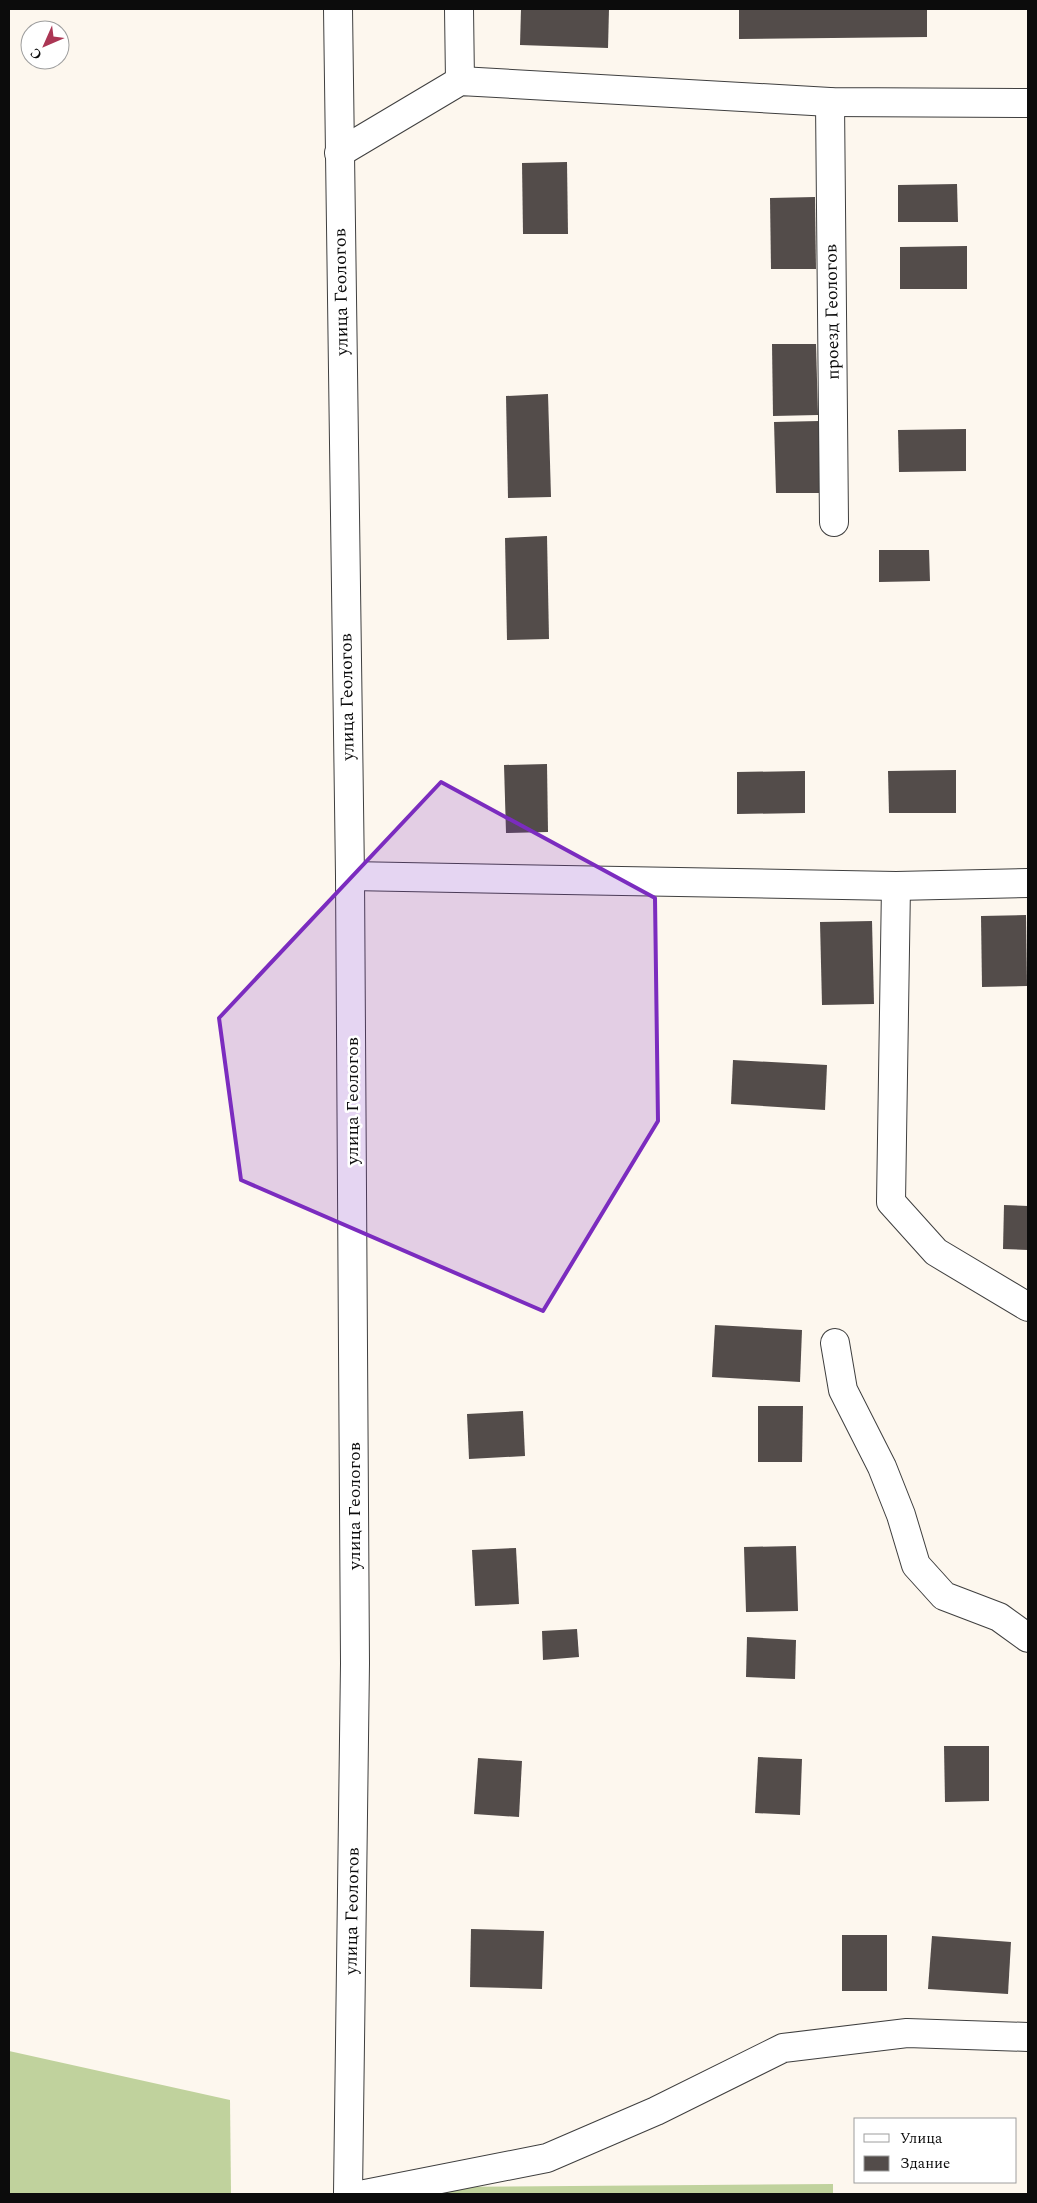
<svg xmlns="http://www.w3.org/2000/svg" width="1037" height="2203" viewBox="0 0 1037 2203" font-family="Spectral,serif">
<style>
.forest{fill:#c0d29d}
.building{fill:#534c4a}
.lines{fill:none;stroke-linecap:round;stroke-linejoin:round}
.minor-casing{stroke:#3f3f3f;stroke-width:30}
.minor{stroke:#fff;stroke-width:28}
.marked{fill:#7b2cbf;fill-opacity:0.2;stroke:#7b2cbf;stroke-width:4;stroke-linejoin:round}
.labels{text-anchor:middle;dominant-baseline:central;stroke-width:5;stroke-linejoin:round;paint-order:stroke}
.street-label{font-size:18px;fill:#0c0c0c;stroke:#fff}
</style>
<rect width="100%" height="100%" fill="#fdf7ee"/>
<g class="forest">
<polygon points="9,2051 230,2100 231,2194 9,2194"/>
<polygon points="833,2184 833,2194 437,2194 437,2187"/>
</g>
<g class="building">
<polygon points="521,9 609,9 608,48 520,45"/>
<polygon points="739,9 927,9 927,37 739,39"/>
<polygon points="567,162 568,234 523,234 522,163"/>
<polygon points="957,184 958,222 898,222 898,185"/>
<polygon points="815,197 816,269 771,269 770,198"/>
<polygon points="967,246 967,289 900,289 900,247"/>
<polygon points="772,344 816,344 818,415 773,416"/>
<polygon points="548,394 551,497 508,498 506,396"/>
<polygon points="819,421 820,493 776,493 774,422"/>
<polygon points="966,429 966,471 899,472 898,430"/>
<polygon points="547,536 549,639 507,640 505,538"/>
<polygon points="879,550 929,550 930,581 879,582"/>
<polygon points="547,764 548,832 506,833 504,765"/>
<polygon points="956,770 956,813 889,813 888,771"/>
<polygon points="805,771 805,813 737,814 737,772"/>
<polygon points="1026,915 1027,986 982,987 981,916"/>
<polygon points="872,921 874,1004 822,1005 820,922"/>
<polygon points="733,1060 827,1065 825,1110 731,1104"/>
<polygon points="1004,1205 1028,1206 1028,1250 1003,1249"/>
<polygon points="715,1325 802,1330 800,1382 712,1377"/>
<polygon points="758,1406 803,1406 802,1462 758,1462"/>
<polygon points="523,1411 525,1456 469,1459 467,1414"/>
<polygon points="796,1546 798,1611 746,1612 744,1547"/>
<polygon points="516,1548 519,1604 475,1606 472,1550"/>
<polygon points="577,1629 579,1657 543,1660 542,1631"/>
<polygon points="747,1637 796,1640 795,1679 746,1677"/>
<polygon points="944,1746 989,1746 989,1801 945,1802"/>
<polygon points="758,1757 802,1759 800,1815 755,1813"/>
<polygon points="478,1758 522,1761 519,1817 474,1814"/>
<polygon points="471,1929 544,1931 542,1989 470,1987"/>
<rect x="842" y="1935" width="45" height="56"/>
<polygon points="932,1936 1011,1942 1008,1994 928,1989"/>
</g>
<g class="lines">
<g class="minor-casing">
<g id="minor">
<polyline points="338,9 350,876 355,1663 348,2194"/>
<polyline points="459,9 460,81"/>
<polyline points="830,102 834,522"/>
<polyline points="339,153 460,81 830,102 1028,103"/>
<polyline points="350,876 896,886 1028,883"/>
<polyline points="896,886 891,1202 936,1252 1028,1307"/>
<polyline points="835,1343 843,1390 882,1467 901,1515 916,1565 944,1596 999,1617 1028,1638"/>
<polyline points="365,2194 547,2158 656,2111 783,2048 907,2033 1028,2037"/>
</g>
</g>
<use href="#minor" class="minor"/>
</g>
<path class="marked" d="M 441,782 L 655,898 L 658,1121 L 543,1311 L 241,1180 L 219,1018 Z"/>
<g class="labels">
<g class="street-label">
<text transform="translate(341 292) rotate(-91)">улица Геологов</text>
<text transform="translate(832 312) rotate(-91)">проезд Геологов</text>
<text transform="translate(347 697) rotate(-91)">улица Геологов</text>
<text transform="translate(352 1101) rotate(-90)">улица Геологов</text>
<text transform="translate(354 1506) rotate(-90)">улица Геологов</text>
<text transform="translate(352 1911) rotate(-89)">улица Геологов</text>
</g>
</g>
<rect width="1037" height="2203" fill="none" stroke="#0c0c0c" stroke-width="20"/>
<rect x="854" y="2118" width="162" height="65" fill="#ffffff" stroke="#9e9e9e"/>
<rect x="864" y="2134" width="25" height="8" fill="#ffffff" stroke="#9e9e9e"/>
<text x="900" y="2143" font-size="15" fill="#0c0c0c">Улица</text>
<rect x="864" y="2156" width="25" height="15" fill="#534c4a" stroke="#9e9e9e"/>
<text x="900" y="2168" font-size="15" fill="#0c0c0c">Здание</text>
<g transform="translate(45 45) rotate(225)"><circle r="24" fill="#ffffff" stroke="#9e9e9e"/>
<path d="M0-4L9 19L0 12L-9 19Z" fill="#ab3654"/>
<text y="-8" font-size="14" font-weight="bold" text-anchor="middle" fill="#0c0c0c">С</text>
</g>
</svg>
